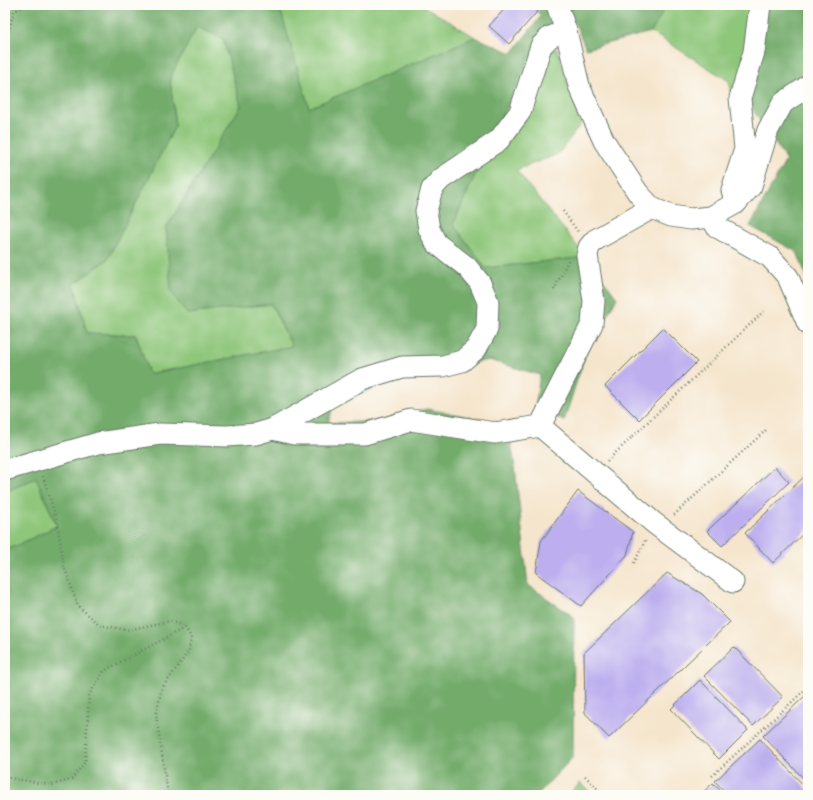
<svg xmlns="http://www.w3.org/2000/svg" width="813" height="800" viewBox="0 0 813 800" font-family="'IM FELL French Canon',serif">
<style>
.green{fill:#8ec67a;stroke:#568257}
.forest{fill:#72ab6a;stroke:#48744f;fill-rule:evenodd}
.building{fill:#bcaeef}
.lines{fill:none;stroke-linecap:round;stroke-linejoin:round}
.minor-casing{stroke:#6a7869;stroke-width:23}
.path{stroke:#6a7869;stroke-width:2.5;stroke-dasharray:1 3;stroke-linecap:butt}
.minor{stroke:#fff;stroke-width:21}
</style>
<rect width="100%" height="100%" fill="#fdfcf7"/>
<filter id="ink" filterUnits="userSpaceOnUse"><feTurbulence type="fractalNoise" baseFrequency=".025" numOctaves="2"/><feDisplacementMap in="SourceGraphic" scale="8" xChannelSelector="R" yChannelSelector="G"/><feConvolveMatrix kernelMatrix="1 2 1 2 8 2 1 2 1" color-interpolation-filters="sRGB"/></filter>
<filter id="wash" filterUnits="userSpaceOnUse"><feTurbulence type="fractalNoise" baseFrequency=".012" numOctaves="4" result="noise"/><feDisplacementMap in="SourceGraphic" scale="16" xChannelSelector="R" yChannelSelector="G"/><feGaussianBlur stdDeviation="0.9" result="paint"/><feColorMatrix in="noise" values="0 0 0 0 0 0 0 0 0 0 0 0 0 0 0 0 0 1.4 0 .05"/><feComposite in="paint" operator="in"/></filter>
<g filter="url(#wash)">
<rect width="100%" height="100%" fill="#f5e5cc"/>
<g class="green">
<polygon points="279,5 422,5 475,37 309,108"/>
<polygon points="667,5 754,5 751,107 742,140 729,81 651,32"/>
<polygon points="197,26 223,38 241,106 166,228 187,314 271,304 292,346 149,374 136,335 87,333 74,284 107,260 175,126 170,77"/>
<polygon points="557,49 581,124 558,154 516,170 586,257 486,268 453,224 529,56"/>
<polygon points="36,478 57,526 5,551 5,492"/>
<polygon points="580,783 593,795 568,795"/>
</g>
<g class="forest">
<path d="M 5,5 L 279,5 L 309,108 L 475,37 L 512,53 L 541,16 L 530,5 L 667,5 L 651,32 L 586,49 L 574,21 L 529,56 L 453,224 L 486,268 L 586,257 L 617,298 L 587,349 L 564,421 L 535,407 L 540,375 L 489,360 L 398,377 L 333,407 L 328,423 L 380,421 L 427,409 L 508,424 L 515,467 L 528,585 L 574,617 L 573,757 L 537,795 L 5,795 L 5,551 L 57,526 L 36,478 L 5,492 ZM 197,27 L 223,39 L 241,106 L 166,228 L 171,292 L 187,314 L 271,304 L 292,346 L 149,374 L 136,335 L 87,333 L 74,284 L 107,260 L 175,126 L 170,77 Z"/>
<polygon points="754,5 808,5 808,280 797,252 750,226 786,160 751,107"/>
</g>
<g id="blocks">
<g class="building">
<polygon points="508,5 543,5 509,44 489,26"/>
<polygon points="663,328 697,362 639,420 605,386"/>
<polygon points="775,467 789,482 722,546 707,531"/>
<polygon points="808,473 808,529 773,563 745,533"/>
<polygon points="578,491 633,532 627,555 581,606 536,573 541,541"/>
<polygon points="667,573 702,594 730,622 609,738 585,713 584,653"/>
<polygon points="734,647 783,697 753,726 704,676"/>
<polygon points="700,680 748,730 719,759 671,709"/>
<polygon points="808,693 808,783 763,736"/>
<polygon points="760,739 808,790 808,795 728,795 715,781"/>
<polygon points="713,783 724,795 700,795"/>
</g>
</g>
</g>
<g filter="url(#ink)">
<use href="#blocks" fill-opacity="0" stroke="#6a7869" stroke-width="1"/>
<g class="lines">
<g class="minor-casing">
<g id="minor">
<polyline points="557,5 566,31 579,86 604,141 638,193 652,208 671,216 691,219 711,217 736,203 751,186 768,130 783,103 808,86"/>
<polyline points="736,203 732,190 745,149 740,98 754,52 760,5"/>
<polyline points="711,217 717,227 770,257 788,277 808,324"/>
<polyline points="540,426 654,523 733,582"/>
<polyline points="273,429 294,434 365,434 411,420 495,433 540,426 592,324 594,301 587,255 589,247 595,240 652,208"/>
<polyline points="5,470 98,443 160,434 227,436 256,434 273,429 362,379 402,367 443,366 462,361 476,349 487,329 488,302 480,283 467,267 436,243 429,229 426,211 432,189 441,179 499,140 520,112 541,46 550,37 566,31"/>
</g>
</g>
<g class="path">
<polyline points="5,43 14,11 27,5"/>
<polyline points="563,211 579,233"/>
<polyline points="554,290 569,259"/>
<polyline points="607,461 764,311"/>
<polyline points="43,476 57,521 64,566 78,606 100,625 127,630 170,621 185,627 191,637 189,651 162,688 156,714 168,795"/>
<polyline points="674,515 766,430"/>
<polyline points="634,563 646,539"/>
<polyline points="585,776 604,795"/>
<polyline points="712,776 808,687"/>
<polyline points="5,777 51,785 71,780 85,762 89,695 104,671 184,628"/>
</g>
<use href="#minor" class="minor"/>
</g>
</g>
<rect width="813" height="800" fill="none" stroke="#fdfcf7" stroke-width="20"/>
</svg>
